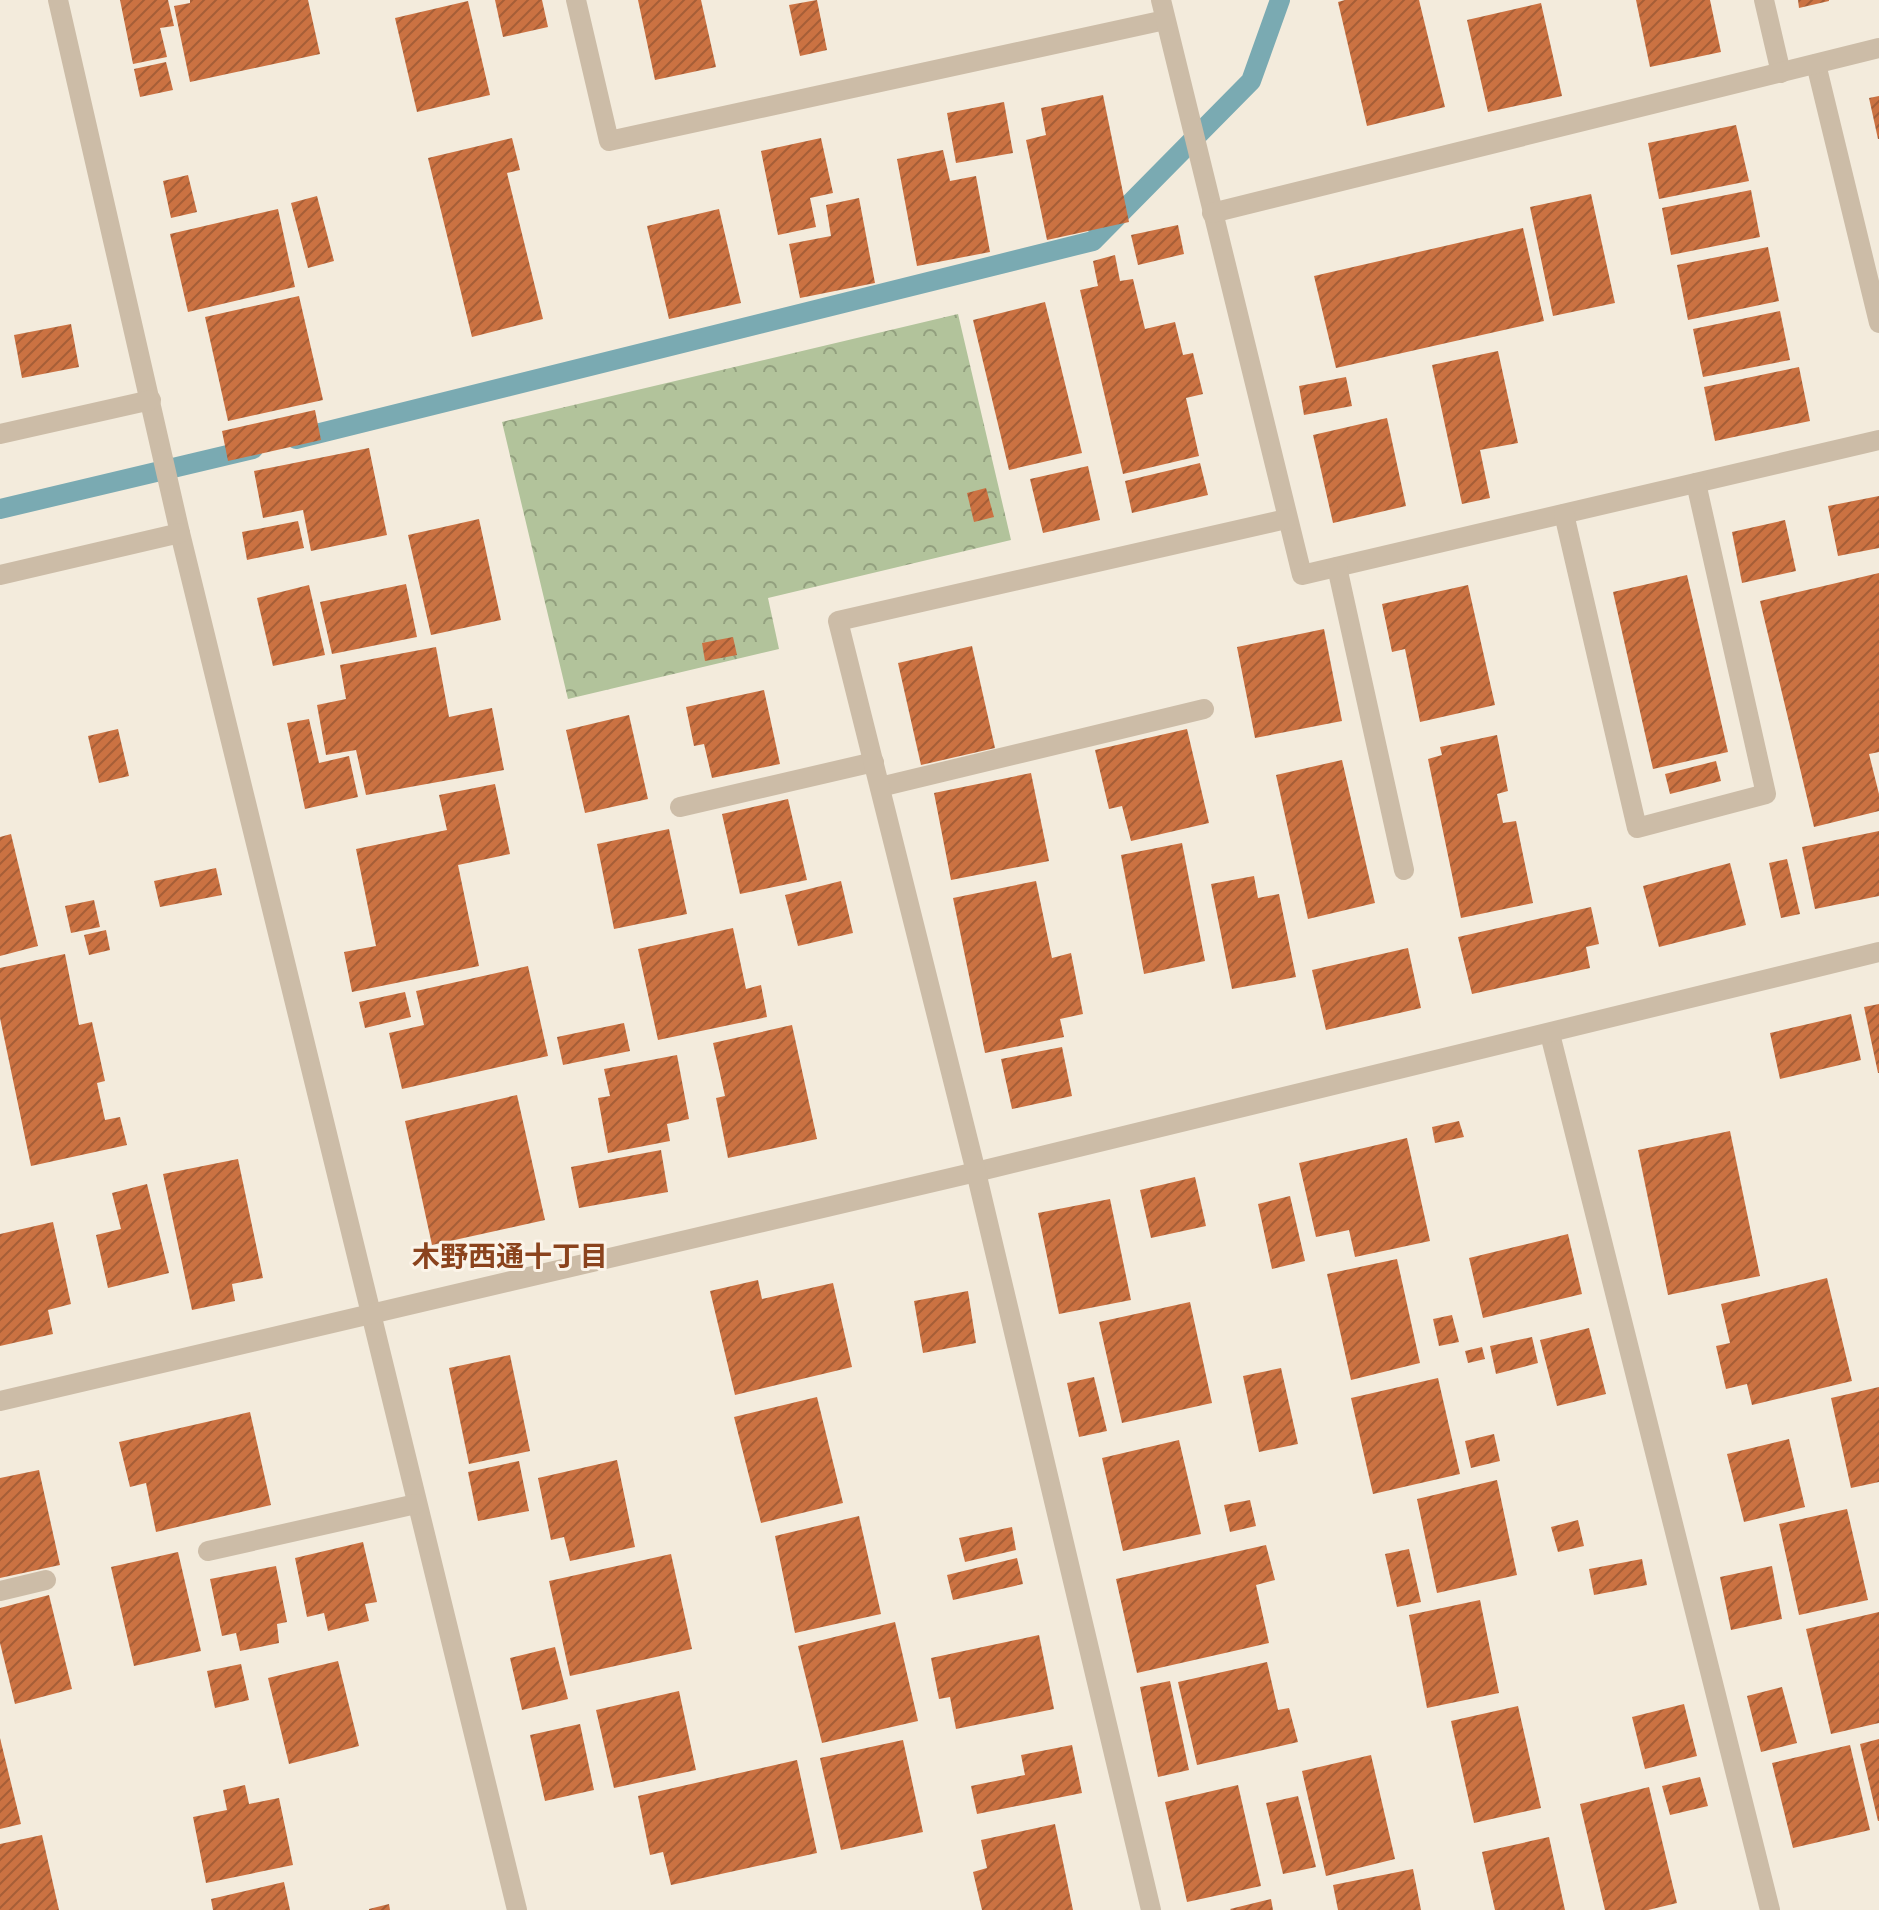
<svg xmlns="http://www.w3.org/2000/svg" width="1879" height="1910" viewBox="0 0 1879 1910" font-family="Cabin,'Noto Sans JP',sans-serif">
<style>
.park{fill:url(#park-crowns)}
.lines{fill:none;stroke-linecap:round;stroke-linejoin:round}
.stream{stroke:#7aaab2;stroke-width:20}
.building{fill:url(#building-hatch)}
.minor{stroke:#ccbca7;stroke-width:20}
.labels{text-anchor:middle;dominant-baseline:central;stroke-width:6;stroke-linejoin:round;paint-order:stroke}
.neighbourhood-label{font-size:28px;font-weight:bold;fill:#8b431d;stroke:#fbf4e9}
</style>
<defs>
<pattern id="park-crowns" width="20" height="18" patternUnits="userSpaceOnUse" patternTransform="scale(2)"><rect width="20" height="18" fill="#b2c39b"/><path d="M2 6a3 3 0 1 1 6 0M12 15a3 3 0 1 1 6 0" fill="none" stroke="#929f7e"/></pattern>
<pattern id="building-hatch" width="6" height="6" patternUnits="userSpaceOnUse" patternTransform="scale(2)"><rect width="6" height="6" fill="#cb7242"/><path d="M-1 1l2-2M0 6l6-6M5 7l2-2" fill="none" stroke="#a65e37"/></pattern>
</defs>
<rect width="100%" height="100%" fill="#f3ebdc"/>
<polygon class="park" points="958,314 1011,540 768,598 779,649 568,699 502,422"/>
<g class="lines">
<g class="stream">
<polyline points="296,439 1093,241 1251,81 1280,0"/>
<polyline points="0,509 253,449"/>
</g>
</g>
<g class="building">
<polygon points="120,0 168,0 174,26 160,28 167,57 133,64"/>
<polygon points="190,0 308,0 320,54 190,82 174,6 190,3"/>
<polygon points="495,0 542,0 548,27 503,37"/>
<polygon points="638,0 701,0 716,67 655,80"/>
<polygon points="817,0 827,50 800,56 789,5"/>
<polygon points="1345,0 1419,0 1445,107 1367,126 1338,2"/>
<polygon points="1636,0 1710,0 1721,52 1650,67"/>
<polygon points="1798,0 1829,0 1829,1 1799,8"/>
<polygon points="468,1 490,95 417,112 395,18"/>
<polygon points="1541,3 1562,96 1488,112 1467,20"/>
<polygon points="166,62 173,90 140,97 134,69"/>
<polygon points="1103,95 1129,222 1047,240 1026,140 1046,135 1041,108"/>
<polygon points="1879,96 1879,139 1878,139 1869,98"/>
<polygon points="1004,102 1013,153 956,163 947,113"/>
<polygon points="1736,125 1749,181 1659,199 1648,143"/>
<polygon points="512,138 520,170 507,173 543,319 472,337 428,158"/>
<polygon points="821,138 833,193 810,198 816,227 778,235 761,151"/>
<polygon points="943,150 950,181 976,176 990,252 917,266 897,159"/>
<polygon points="188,175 197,212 171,218 163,181"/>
<polygon points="1751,190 1760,237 1671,255 1662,208"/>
<polygon points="1591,194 1615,303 1553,316 1530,207"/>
<polygon points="317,196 334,261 308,268 291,203"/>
<polygon points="859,198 875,283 800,298 789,244 831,236 826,205"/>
<polygon points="278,209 295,287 188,312 170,234"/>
<polygon points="719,209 741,303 669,319 647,226"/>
<polygon points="1178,225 1184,254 1138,265 1131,235"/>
<polygon points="1523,228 1544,321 1336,368 1314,276"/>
<polygon points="1768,247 1779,301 1688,320 1677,265"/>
<polygon points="1115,255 1120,281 1133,279 1145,329 1175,322 1183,355 1193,353 1203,394 1186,398 1199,456 1123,474 1080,290 1098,286 1093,261"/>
<polygon points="299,296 323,400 228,421 205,317"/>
<polygon points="1045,302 1082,453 1009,470 973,320"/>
<polygon points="1780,311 1790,360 1703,377 1693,329"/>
<polygon points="71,324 79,367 22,378 14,335"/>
<polygon points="1498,351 1518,443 1480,450 1490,498 1462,504 1432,365"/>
<polygon points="1799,367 1810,421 1715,441 1704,387"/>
<polygon points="1346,377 1352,406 1304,415 1299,386"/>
<polygon points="315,410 321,440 228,461 222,431"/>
<polygon points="1387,418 1406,506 1333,523 1313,435"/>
<polygon points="369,448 387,535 311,551 303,510 263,518 254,471"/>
<polygon points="1200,463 1208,495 1132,513 1125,481"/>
<polygon points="1088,466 1100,520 1043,533 1030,479"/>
<polygon points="986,488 994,517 974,522 967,493"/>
<polygon points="1879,496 1879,548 1838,556 1828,506"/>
<polygon points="479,519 501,620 431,635 408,535"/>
<polygon points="1785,520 1796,571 1742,583 1732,532"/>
<polygon points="298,521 304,548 247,560 242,532"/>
<polygon points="1879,573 1879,752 1869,754 1879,794 1879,811 1814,827 1760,601"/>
<polygon points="1687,575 1728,752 1653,769 1613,592"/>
<polygon points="406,584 417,637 332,654 320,602"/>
<polygon points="309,585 325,655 273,666 257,598"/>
<polygon points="1468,585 1495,705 1420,722 1405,649 1392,652 1382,604"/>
<polygon points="1324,629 1342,721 1255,738 1237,647"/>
<polygon points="733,637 737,655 705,661 702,643"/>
<polygon points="972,646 995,748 921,765 898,663"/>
<polygon points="436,647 449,717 492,708 504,770 366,795 356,750 326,755 317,705 346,699 340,665"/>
<polygon points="764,690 780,764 712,778 704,744 694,746 686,707"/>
<polygon points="629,715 648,799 585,813 566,730"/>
<polygon points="309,719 319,763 349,756 358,797 305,809 287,723"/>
<polygon points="118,729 129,776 99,783 88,736"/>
<polygon points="1187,729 1209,823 1131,841 1122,806 1109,809 1095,750"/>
<polygon points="1497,735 1508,791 1497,794 1503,823 1516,821 1533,903 1461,918 1428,759 1442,755 1440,747"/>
<polygon points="1342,760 1375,903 1308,919 1276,775"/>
<polygon points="1716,761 1721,781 1670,794 1665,774"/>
<polygon points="1031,773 1049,861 951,880 934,793"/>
<polygon points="495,784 510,854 458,865 479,966 352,992 344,952 376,946 356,849 447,830 439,795"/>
<polygon points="788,799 807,880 740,894 722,814"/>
<polygon points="669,829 687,914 614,929 597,844"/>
<polygon points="1879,831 1879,896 1815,909 1802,847"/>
<polygon points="11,834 38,946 0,956 0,837"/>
<polygon points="1182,843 1205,961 1144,974 1121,855"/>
<polygon points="1787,859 1800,914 1781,918 1769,863"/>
<polygon points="1730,863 1746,925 1659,947 1643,886"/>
<polygon points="216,868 222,895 160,907 154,881"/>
<polygon points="1254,876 1258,898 1279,894 1296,977 1232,989 1211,884"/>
<polygon points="841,881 853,933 798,946 785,895"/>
<polygon points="1036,881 1052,958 1071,953 1083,1014 1060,1019 1064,1037 985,1053 953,898"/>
<polygon points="94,900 100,927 71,933 65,906"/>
<polygon points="1591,907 1599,944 1586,947 1590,968 1472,994 1458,937"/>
<polygon points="733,928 746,989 761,985 767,1017 658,1040 638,949"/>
<polygon points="106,930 110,950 89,955 84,935"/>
<polygon points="1408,948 1421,1008 1326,1030 1312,970"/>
<polygon points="65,954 79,1025 92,1022 105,1081 97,1083 105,1120 120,1117 127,1145 31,1166 0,1018 0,968"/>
<polygon points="528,966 548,1056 402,1089 389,1033 424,1025 416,991"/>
<polygon points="405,992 411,1017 365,1028 359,1002"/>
<polygon points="1879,1004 1879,1073 1878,1073 1864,1007"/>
<polygon points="1851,1014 1861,1060 1780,1079 1770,1033"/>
<polygon points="624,1023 630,1051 563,1065 557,1037"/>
<polygon points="792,1025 817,1139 728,1158 716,1098 725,1096 713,1043"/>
<polygon points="1062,1047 1072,1096 1012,1109 1001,1059"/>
<polygon points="677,1055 689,1119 667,1124 670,1141 608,1153 598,1098 610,1096 604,1069"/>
<polygon points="517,1095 545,1220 432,1245 405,1121"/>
<polygon points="1459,1121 1464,1137 1435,1143 1432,1127"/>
<polygon points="1730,1131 1760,1276 1668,1295 1638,1150"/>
<polygon points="1407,1138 1430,1241 1355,1257 1349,1230 1316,1237 1299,1163"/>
<polygon points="661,1150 668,1192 579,1208 571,1167"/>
<polygon points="238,1159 263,1278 232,1284 235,1301 192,1310 163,1174"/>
<polygon points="1195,1177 1206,1226 1151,1238 1140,1190"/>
<polygon points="147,1184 169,1273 108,1288 96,1235 121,1229 112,1193"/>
<polygon points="1290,1196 1305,1261 1272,1269 1258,1204"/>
<polygon points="1110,1199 1131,1300 1059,1314 1038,1213"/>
<polygon points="53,1222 71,1304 48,1310 53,1334 0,1346 0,1234"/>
<polygon points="1568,1234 1582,1294 1483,1318 1469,1258"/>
<polygon points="1397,1259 1420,1363 1351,1380 1327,1274"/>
<polygon points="1827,1278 1852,1381 1752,1405 1747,1384 1726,1389 1716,1346 1730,1343 1721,1304"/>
<polygon points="758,1280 762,1299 833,1283 852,1367 735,1395 710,1291"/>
<polygon points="968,1291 976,1343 923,1353 914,1301"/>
<polygon points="1190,1302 1212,1403 1122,1423 1099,1322"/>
<polygon points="1452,1315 1459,1342 1439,1346 1433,1319"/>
<polygon points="1589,1328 1606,1394 1557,1406 1540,1340"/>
<polygon points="1532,1337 1538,1363 1496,1374 1490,1346"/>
<polygon points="1482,1347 1485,1359 1468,1363 1465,1351"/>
<polygon points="510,1355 530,1451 469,1464 449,1368"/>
<polygon points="1281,1368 1298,1444 1259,1452 1243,1376"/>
<polygon points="1094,1377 1107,1431 1079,1437 1067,1383"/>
<polygon points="1438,1378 1460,1474 1373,1494 1351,1398"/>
<polygon points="1879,1387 1879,1482 1851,1488 1831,1398"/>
<polygon points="817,1397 843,1503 761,1523 734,1417"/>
<polygon points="250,1412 271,1505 156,1532 146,1483 130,1487 119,1442"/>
<polygon points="1494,1434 1500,1461 1471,1468 1465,1441"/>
<polygon points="1789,1439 1805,1507 1744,1522 1727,1454"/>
<polygon points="1179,1440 1201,1534 1123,1551 1102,1458"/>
<polygon points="617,1460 635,1547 570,1561 564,1537 551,1540 538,1478"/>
<polygon points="519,1461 529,1511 478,1521 468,1472"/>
<polygon points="39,1470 60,1565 0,1578 0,1478"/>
<polygon points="1497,1480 1517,1575 1437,1593 1417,1499"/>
<polygon points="1250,1500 1256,1526 1230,1532 1224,1505"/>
<polygon points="1847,1509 1868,1600 1799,1615 1779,1524"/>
<polygon points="859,1516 881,1614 795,1633 775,1536"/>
<polygon points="1578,1520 1584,1546 1558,1552 1551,1527"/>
<polygon points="1012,1527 1016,1550 965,1562 959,1538"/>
<polygon points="363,1542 377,1602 365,1604 369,1621 328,1631 324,1613 307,1617 295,1558"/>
<polygon points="1266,1545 1275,1580 1256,1585 1269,1643 1137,1673 1116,1579"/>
<polygon points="1409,1549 1421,1602 1397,1607 1385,1554"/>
<polygon points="178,1552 201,1651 134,1666 111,1567"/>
<polygon points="671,1554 692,1649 570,1676 549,1581"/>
<polygon points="1017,1558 1023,1584 953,1600 947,1575"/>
<polygon points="1642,1559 1647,1585 1594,1595 1589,1569"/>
<polygon points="276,1566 287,1622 277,1624 279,1643 240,1651 236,1633 222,1636 210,1579"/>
<polygon points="1772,1566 1782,1619 1731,1630 1720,1577"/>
<polygon points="49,1595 72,1689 15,1704 0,1643 0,1608"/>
<polygon points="1480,1600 1499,1693 1427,1708 1409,1615"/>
<polygon points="1879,1612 1879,1723 1831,1734 1806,1629"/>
<polygon points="895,1622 918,1721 822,1743 798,1646"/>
<polygon points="1039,1635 1054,1709 956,1729 950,1697 939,1699 931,1658"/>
<polygon points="555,1647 568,1699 522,1710 510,1658"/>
<polygon points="338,1661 359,1746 289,1764 268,1678"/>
<polygon points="1267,1662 1278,1710 1289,1708 1298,1742 1197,1765 1178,1682"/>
<polygon points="241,1664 249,1700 215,1708 207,1671"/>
<polygon points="1170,1681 1189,1770 1158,1777 1140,1687"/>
<polygon points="1782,1687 1797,1743 1761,1752 1747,1696"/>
<polygon points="679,1691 696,1770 614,1788 596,1710"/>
<polygon points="1684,1704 1697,1756 1645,1769 1632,1717"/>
<polygon points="1518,1706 1541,1808 1474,1823 1451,1721"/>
<polygon points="580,1724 594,1790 545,1801 530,1735"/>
<polygon points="0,1738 21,1824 0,1829"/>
<polygon points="1879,1739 1879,1821 1878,1821 1860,1744"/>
<polygon points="903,1740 923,1832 841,1850 820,1758"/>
<polygon points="1072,1745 1082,1793 977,1814 971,1786 1025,1775 1021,1755"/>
<polygon points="1850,1745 1870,1830 1793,1848 1772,1763"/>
<polygon points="1371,1755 1395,1859 1326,1876 1302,1771"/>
<polygon points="797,1760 817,1853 671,1885 663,1852 650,1855 638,1796"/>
<polygon points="1700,1777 1708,1806 1670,1815 1662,1786"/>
<polygon points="245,1785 249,1804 279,1798 293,1865 206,1883 193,1817 227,1810 223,1790"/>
<polygon points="1238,1785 1261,1886 1187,1902 1165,1802"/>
<polygon points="1649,1787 1677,1903 1648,1910 1605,1910 1580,1804"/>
<polygon points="1298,1796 1316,1867 1283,1874 1266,1803"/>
<polygon points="1055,1824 1073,1910 982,1910 973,1872 987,1868 981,1840"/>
<polygon points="42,1835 59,1910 0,1910 0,1844"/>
<polygon points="1549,1837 1565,1910 1495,1910 1482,1852"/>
<polygon points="1413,1869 1421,1910 1338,1910 1333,1885"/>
<polygon points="284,1882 290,1910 213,1910 211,1899"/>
<polygon points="1271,1899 1273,1910 1231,1910 1230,1909"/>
<polygon points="389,1904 390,1910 369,1910 369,1909"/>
</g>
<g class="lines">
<g class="minor">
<polyline points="58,0 180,533 517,1910"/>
<polyline points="576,0 609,141 1165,20"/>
<polyline points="1161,0 1302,575 1879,440"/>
<polyline points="1764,0 1781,73"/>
<polyline points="1816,64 1879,323"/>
<polyline points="1212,213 1879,48"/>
<polyline points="0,434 151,400"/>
<polyline points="1564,514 1637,828 1766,794 1696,483"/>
<polyline points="1337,567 1404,870"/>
<polyline points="0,575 180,533"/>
<polyline points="880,787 1204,709"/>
<polyline points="680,807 874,762"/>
<polyline points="1550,1034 1770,1910"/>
<polyline points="0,1401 976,1172 1879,952"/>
<polyline points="208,1551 416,1504"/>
<polyline points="0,1591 46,1580"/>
<polyline points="1151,1910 976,1172 838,621 1286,519"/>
</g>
</g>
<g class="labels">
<g class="neighbourhood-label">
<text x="510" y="1256">木野西通十丁目</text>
</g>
</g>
</svg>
